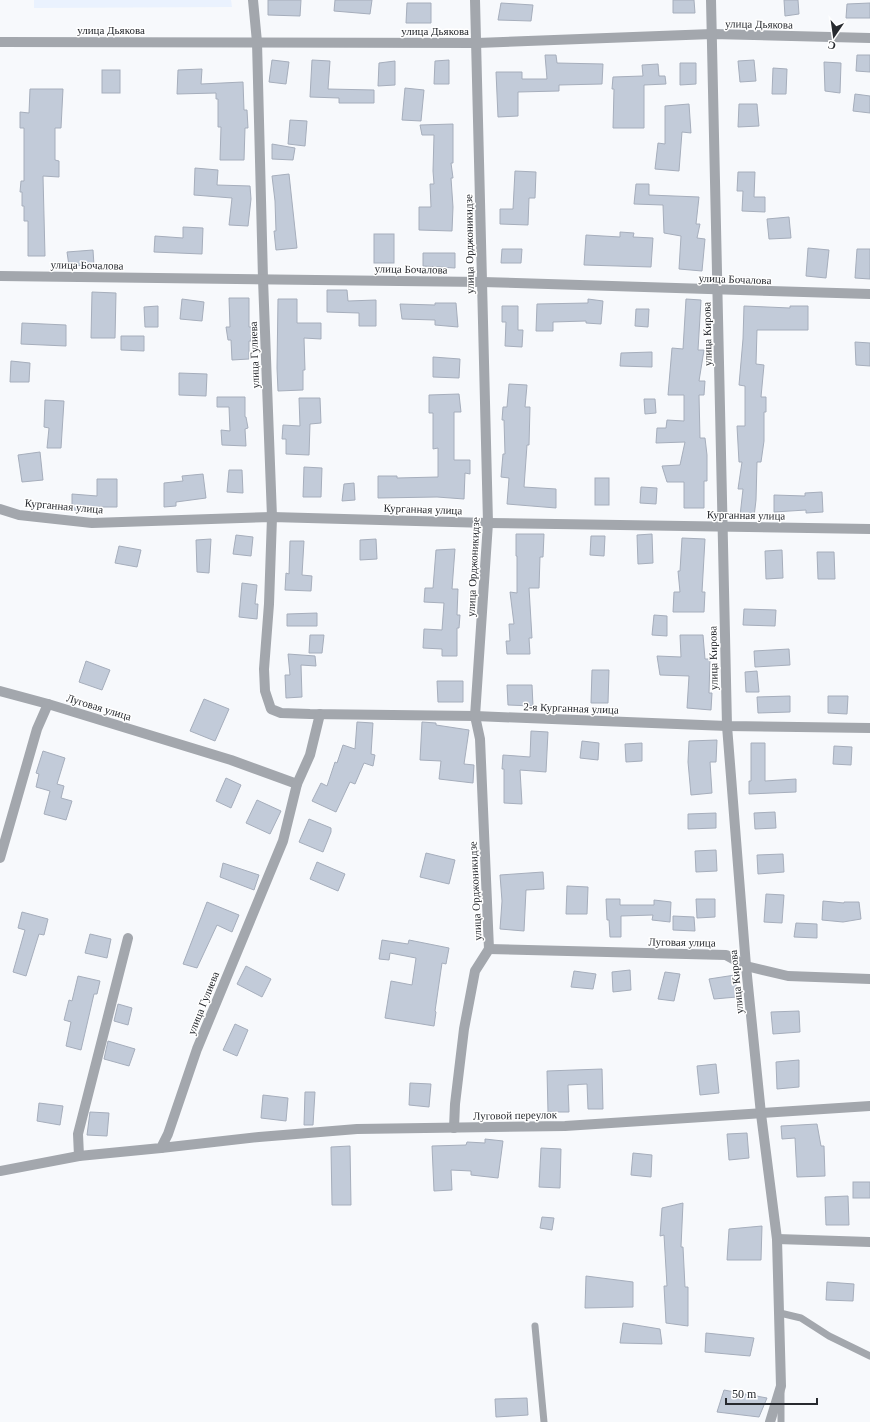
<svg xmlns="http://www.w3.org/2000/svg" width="870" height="1422" viewBox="0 0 870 1422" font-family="Georgia,serif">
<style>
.built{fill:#eaf2fe}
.building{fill:#c2cbd9;stroke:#a6aebc}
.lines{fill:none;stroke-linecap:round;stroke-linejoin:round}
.service{stroke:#a3a7ad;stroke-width:7}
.minor{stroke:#a3a7ad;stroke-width:10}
.tertiary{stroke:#a3a7ad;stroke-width:10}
.labels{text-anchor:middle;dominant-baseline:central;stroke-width:3;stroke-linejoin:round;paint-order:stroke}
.street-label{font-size:11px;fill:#272a2f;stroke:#fff}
</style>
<rect width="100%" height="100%" fill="#f7f9fc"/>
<polygon class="built" points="34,0 231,0 232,7 34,8"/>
<g class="building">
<polygon points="268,0 301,0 300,16 268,15"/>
<polygon points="335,0 372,0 370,14 334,11"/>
<polygon points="673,0 694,0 695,13 673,13"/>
<polygon points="784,0 798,0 799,14 785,16"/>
<polygon points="407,3 431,3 431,23 406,23"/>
<polygon points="501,3 533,5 531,21 498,20"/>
<polygon points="870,3 870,18 846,18 847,4"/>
<polygon points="545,55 556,55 557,63 603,64 602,84 559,85 559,91 518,92 518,116 498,117 496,72 522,72 522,79 547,79"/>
<polygon points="857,55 870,55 870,72 856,71"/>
<polygon points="272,60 289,62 286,84 269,82"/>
<polygon points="312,60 330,61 328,89 374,90 374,103 339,103 339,98 310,97"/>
<polygon points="449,60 449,84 434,84 435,61"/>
<polygon points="754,60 756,81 740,82 738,61"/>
<polygon points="395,61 395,85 378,86 379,63"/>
<polygon points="824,62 841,63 840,93 825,91"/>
<polygon points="680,63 696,63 696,84 680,85"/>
<polygon points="658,64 659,76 665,76 666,84 644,85 644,128 613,128 614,89 612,89 613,77 643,76 642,65"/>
<polygon points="773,68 787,69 786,94 772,94"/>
<polygon points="202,69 201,84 243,82 244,110 247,110 248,128 245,128 244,160 220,160 221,127 218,127 218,99 216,99 216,93 177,94 178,70"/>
<rect x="102" y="70" width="18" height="23"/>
<polygon points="405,88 424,90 421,121 402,120"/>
<polygon points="30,89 63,89 61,128 55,128 55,160 59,161 59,177 43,176 45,256 28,256 28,221 24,221 24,206 22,206 22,192 20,192 21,181 24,181 24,128 20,128 20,112 29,113"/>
<polygon points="855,94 870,96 870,113 853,111"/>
<polygon points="689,104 691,133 682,132 679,171 655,169 658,143 665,144 665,106"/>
<polygon points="739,104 757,104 759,126 738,127"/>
<polygon points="290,120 307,121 305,146 288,144"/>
<polygon points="453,124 453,163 451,163 453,178 451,178 453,207 452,231 419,230 419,207 431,207 430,184 434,184 433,171 434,135 422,135 420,125"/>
<polygon points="272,144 295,148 293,160 272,159"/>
<polygon points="195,168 218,170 217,185 250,186 251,199 248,226 229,225 232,198 194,195"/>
<polygon points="515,171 536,172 535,198 529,198 528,225 500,224 500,209 513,209"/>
<polygon points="738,172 755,172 754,197 765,197 765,212 742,211 743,191 737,191"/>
<polygon points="289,174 297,248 276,250 274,231 276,231 275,201 272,176"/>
<polygon points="636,184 649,184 649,195 699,197 696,224 700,224 697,238 705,239 702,271 679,269 681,236 664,233 663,205 634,204"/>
<polygon points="789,217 791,238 769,239 767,219"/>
<polygon points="183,227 203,228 202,254 154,252 155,236 183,238"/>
<polygon points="620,232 634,233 633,237 653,238 651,267 584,265 586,235 620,237"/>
<rect x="374" y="234" width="20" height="29"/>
<polygon points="808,248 829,250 826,278 806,276"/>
<polygon points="502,249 522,249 521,263 501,263"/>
<polygon points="857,249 870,249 870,279 855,278"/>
<polygon points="93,250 94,265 69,266 67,252"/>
<polygon points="423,253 455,253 455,268 423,266"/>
<polygon points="327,290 347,290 348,301 376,300 376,326 359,326 359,313 327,312"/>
<polygon points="92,292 116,293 115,338 91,338"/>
<polygon points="229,298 249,298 249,327 251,327 251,341 249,341 249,359 232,360 231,340 228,340 226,327 230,327"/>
<polygon points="182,299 204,302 202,321 180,319"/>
<polygon points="278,299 297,299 297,323 321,323 321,339 304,338 305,370 303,370 303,390 278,391 277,368"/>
<polygon points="588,299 603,301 601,324 586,323 586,321 553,322 553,331 536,331 537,304 588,303"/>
<polygon points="686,299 701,300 698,350 704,350 699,381 705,381 704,395 699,395 700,438 705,438 707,455 707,481 704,481 704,508 684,508 684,482 667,482 662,466 680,465 685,442 656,443 657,428 666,428 667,420 684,421 684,395 668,395 672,348 683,349"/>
<polygon points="435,303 456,303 458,327 435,325 435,320 402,319 400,304 435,305"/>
<polygon points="158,306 158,327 145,327 144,307"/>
<polygon points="502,306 518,306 518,330 523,330 522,347 505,346 506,322 502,322"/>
<polygon points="744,306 790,308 790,306 808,306 808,330 757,330 756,364 764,365 761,397 766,397 766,412 764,412 764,441 761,462 757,462 756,500 754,517 740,516 743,489 738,489 742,462 739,462 737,426 745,426 745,386 739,385 743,339"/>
<polygon points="636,309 649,309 648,327 635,326"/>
<polygon points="22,323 66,325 66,346 21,344"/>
<polygon points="121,336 144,336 144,351 121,350"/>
<polygon points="855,342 870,343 870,366 856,365"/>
<polygon points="652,352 652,367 620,366 621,353"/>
<polygon points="433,357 460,359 459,378 433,377"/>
<polygon points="11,361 30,363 29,382 10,382"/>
<polygon points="179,373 207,374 206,396 179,395"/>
<polygon points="509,384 527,385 525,407 530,407 529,445 527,445 524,487 556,489 556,508 507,504 509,478 501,477 503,454 505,454 504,420 502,420 503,407 507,407"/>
<polygon points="459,394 461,412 454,412 454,460 470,460 470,474 465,473 464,499 437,497 378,498 378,476 397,476 397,478 438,477 438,448 433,449 433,413 429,413 429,395"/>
<polygon points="217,397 245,397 245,417 246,417 248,428 245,429 246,446 222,445 221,430 230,431 229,407 217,407"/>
<polygon points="299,398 320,398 321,423 310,424 309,455 286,454 286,439 282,439 283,425 300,426"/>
<polygon points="644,399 655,399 656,413 645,414"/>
<polygon points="45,400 64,401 61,448 47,448 49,428 44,427"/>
<polygon points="40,452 43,480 22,482 18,455"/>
<polygon points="304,467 322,468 321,497 303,497"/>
<polygon points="229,470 242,470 243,493 227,492"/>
<polygon points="203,474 206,498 176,502 176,506 164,507 164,483 183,481 182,476"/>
<rect x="595" y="478" width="14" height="27"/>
<polygon points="97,479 117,479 117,507 86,507 86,511 72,510 72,494 97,496"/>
<polygon points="354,483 355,500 342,501 344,484"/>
<polygon points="641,487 657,488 656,504 640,503"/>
<polygon points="822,492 823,512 806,513 806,510 774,512 774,495 805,496 805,493"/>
<polygon points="516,534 544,534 543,557 540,557 539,588 529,588 532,638 529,638 530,654 507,654 506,641 510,641 509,624 514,624 510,592 517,593 517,556 516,556"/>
<polygon points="652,534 653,563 638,564 637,535"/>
<polygon points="236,535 253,537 251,556 233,554"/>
<polygon points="591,536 605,536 604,556 590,555"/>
<polygon points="682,538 705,539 702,592 705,592 704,612 673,612 674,592 680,592 678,571 680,571"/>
<polygon points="211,539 209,573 197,572 196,540"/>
<polygon points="376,539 377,559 360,560 360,540"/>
<polygon points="290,541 304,541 302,575 312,576 311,591 285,590 286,573 289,574"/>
<polygon points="119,546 141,550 137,567 115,563"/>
<polygon points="455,549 452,589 458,589 457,615 460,615 459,628 457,628 457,656 442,656 442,649 423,648 424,629 442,630 444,603 424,602 425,588 433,588 436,550"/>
<polygon points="782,550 783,578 766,579 765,551"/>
<polygon points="817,552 834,552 835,579 818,579"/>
<polygon points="242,583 257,585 255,604 258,604 257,619 239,617"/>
<polygon points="744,609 776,610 775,626 743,625"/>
<polygon points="317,613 317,626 287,626 287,614"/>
<polygon points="654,615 667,616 667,636 652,635"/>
<polygon points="310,635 324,635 322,653 309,653"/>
<polygon points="680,635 703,635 705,659 710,659 709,693 712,693 711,710 687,708 689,676 660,675 657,656 681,657"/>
<polygon points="789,649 790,665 755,667 754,651"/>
<polygon points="288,654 315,656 316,666 301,665 302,697 286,698 285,675 290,675"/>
<polygon points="86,661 110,670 102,690 79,682"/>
<polygon points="592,670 609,670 608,703 591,703"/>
<polygon points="757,671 759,692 746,692 745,672"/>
<polygon points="437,681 463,681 463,702 438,702"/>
<polygon points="507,685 532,685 533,706 508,705"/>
<polygon points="790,696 790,712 758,713 757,697"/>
<polygon points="828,696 848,696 847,714 828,713"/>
<polygon points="204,699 229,709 215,741 190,731"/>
<polygon points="357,722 373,723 371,754 375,755 373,766 364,763 355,784 350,782 336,812 312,801 321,783 327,786 335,762 337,763 343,745 355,749"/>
<polygon points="422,722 436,723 436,725 469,730 464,764 474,765 473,783 439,779 441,761 420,760"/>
<polygon points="531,731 548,732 546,772 520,770 522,804 504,803 504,769 502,769 503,755 530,757"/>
<polygon points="717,740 716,762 710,762 712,793 691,795 688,762 689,741"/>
<polygon points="582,741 599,743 598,760 580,758"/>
<polygon points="642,743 642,761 626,762 625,744"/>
<polygon points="751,743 765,743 765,781 796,779 796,792 749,794 749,781 751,781"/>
<polygon points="834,746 852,747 851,765 833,764"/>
<polygon points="43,751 65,758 57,784 64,786 61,798 72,801 66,820 44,814 50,791 36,787 39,774 36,773"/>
<polygon points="226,778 241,785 231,808 216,801"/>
<polygon points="257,800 281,811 270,834 246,823"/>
<polygon points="775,812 776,828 755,829 754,813"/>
<polygon points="716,813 716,828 688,829 688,814"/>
<polygon points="309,819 331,828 331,832 323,852 299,842"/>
<polygon points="716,850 717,871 696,872 695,851"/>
<polygon points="426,853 455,860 449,884 420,877"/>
<polygon points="783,854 784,872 758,874 757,855"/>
<polygon points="317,862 345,874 338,891 310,879"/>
<polygon points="223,863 259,875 254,890 220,877"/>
<polygon points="543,872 544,889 526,890 524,931 500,929 502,901 500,875"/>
<polygon points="567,886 588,887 587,914 566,914"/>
<polygon points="766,894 784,895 782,923 764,922"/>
<polygon points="606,899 620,899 620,905 654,905 654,900 671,902 670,922 652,920 653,915 621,916 621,937 610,937 609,920 607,920"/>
<polygon points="696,899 715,899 715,917 697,918"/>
<polygon points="823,901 844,903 844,902 859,902 861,919 843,922 822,920"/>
<polygon points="207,902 239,915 232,932 217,925 197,968 183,964"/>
<polygon points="22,912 48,919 44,935 39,934 26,976 13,972 25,930 18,928"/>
<polygon points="673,916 694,917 695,931 673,930"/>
<polygon points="796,923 817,924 817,938 794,937"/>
<polygon points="90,934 111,939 107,958 85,953"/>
<polygon points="382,940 408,944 409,940 449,948 446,964 442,963 435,1011 436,1012 434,1026 385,1018 391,981 412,985 416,958 390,953 389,960 379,959"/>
<polygon points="246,966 271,979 262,997 237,984"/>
<polygon points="630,970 631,990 613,992 612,972"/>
<polygon points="574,971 596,974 593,989 571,987"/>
<polygon points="665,972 680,974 674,1001 658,999"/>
<polygon points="735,975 737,997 714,999 709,979"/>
<polygon points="78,976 100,981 97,994 94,994 81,1050 66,1046 71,1022 64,1020 69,1000 72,1001"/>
<polygon points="118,1004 132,1008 128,1025 114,1021"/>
<polygon points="799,1011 800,1032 773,1034 771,1012"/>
<polygon points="235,1024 248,1030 237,1056 223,1050"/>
<polygon points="108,1041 135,1049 129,1066 104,1059"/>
<polygon points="799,1060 799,1087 777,1089 776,1062"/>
<polygon points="716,1064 719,1093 700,1095 697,1066"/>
<polygon points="602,1069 603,1109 588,1109 587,1084 568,1085 569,1112 548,1112 547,1071"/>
<polygon points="410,1083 431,1084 429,1107 409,1105"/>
<polygon points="305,1092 315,1092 313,1125 304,1125"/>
<polygon points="263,1095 288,1098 286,1121 261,1118"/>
<polygon points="39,1103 63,1106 60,1125 37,1121"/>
<polygon points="90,1112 109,1113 107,1136 87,1135"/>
<polygon points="817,1124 821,1146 824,1146 825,1176 797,1177 795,1138 782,1139 781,1126"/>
<polygon points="747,1133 749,1158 729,1160 727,1134"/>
<polygon points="485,1139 503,1141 498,1178 471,1175 471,1171 451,1170 452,1190 434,1191 432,1146 466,1145 467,1142 485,1143"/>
<polygon points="350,1146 351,1205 332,1205 331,1147"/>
<polygon points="541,1148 561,1149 560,1188 539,1187"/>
<polygon points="633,1153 652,1155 651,1177 631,1175"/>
<rect x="853" y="1182" width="17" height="16"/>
<polygon points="848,1196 849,1225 826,1225 825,1197"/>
<polygon points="683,1203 681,1247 683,1247 685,1287 688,1287 688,1326 666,1323 664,1286 667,1286 664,1235 660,1236 662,1208"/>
<polygon points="542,1217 554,1218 552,1230 540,1228"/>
<polygon points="762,1226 761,1260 727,1260 729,1229"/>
<polygon points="586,1276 633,1282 633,1307 585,1308"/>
<polygon points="827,1282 854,1284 853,1301 826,1300"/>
<polygon points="623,1323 660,1329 662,1344 620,1343"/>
<polygon points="706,1333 754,1338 750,1356 705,1352"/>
<polygon points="724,1390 767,1398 759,1417 717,1412"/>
<polygon points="527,1398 528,1415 496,1417 495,1399"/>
</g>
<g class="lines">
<g class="service">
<polyline points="780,1313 801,1318 829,1336 870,1356"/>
<polyline points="535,1326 544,1422"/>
<polyline points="781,1392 781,1422"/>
</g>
<g class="minor">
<polyline points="253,0 257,42 263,279 272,517 269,604 264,669 265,691 271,709 281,713 310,714 475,716 727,726 870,728"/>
<polyline points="0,42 477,43 712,34 870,38"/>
<polyline points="0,276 482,282 870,294"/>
<polyline points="0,509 19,515 92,523 272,517 488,523 870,529"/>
<polyline points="0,691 48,704 231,760 297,784"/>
<polyline points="0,858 37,729 48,704"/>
<polyline points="489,949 726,955 746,966 788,976 870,979"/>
<polyline points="454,1128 455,1104 464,1029 475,971 489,949 480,739 475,716 488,523 475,0"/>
<polyline points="161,1148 259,1137 357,1129 565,1126 870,1106"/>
<polyline points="79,1156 78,1134 128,938"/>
<polyline points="0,1171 79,1156 161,1148 168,1134 197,1049 283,841 297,784 310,755 320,714"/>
<polyline points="777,1239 870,1242"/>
</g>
<polyline class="tertiary" points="711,0 727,726 746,966 761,1114 777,1239 781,1386 770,1422"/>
</g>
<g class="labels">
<g class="street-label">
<text transform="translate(759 24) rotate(1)">улица Дьякова</text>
<text x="111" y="30">улица Дьякова</text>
<text x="435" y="31">улица Дьякова</text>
<text transform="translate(469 244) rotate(-91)">улица Орджоникидзе</text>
<text transform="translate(87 265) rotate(1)">улица Бочалова</text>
<text transform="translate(411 269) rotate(1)">улица Бочалова</text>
<text transform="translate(735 279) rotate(2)">улица Бочалова</text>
<text transform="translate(707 334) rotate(-91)">улица Кирова</text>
<text transform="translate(254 355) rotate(-92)">улица Гулиева</text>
<text transform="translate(64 506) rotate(5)">Курганная улица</text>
<text transform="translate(423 509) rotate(2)">Курганная улица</text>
<text transform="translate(746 515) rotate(1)">Курганная улица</text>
<text transform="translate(473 567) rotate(-87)">улица Орджоникидзе</text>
<text transform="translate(713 658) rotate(-91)">улица Кирова</text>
<text transform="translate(99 707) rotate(17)">Луговая улица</text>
<text transform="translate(571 708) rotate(2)">2-я Курганная улица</text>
<text transform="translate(475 891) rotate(-93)">улица Орджоникидзе</text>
<text transform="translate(682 942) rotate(1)">Луговая улица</text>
<text transform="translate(736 982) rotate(-96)">улица Кирова</text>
<text transform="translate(203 1003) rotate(-68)">улица Гулиева</text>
<text transform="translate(515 1115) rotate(-1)">Луговой переулок</text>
</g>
</g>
<g transform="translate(834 36) rotate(193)" stroke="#ffffff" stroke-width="3" paint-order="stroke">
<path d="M0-3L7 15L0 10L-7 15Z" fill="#272a2f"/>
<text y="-6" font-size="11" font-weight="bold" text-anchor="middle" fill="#272a2f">С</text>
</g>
<path d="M726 1398v6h91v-6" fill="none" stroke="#272a2f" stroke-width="2"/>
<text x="732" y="1398" font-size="12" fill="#272a2f" stroke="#ffffff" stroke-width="3" paint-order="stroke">50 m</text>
</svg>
